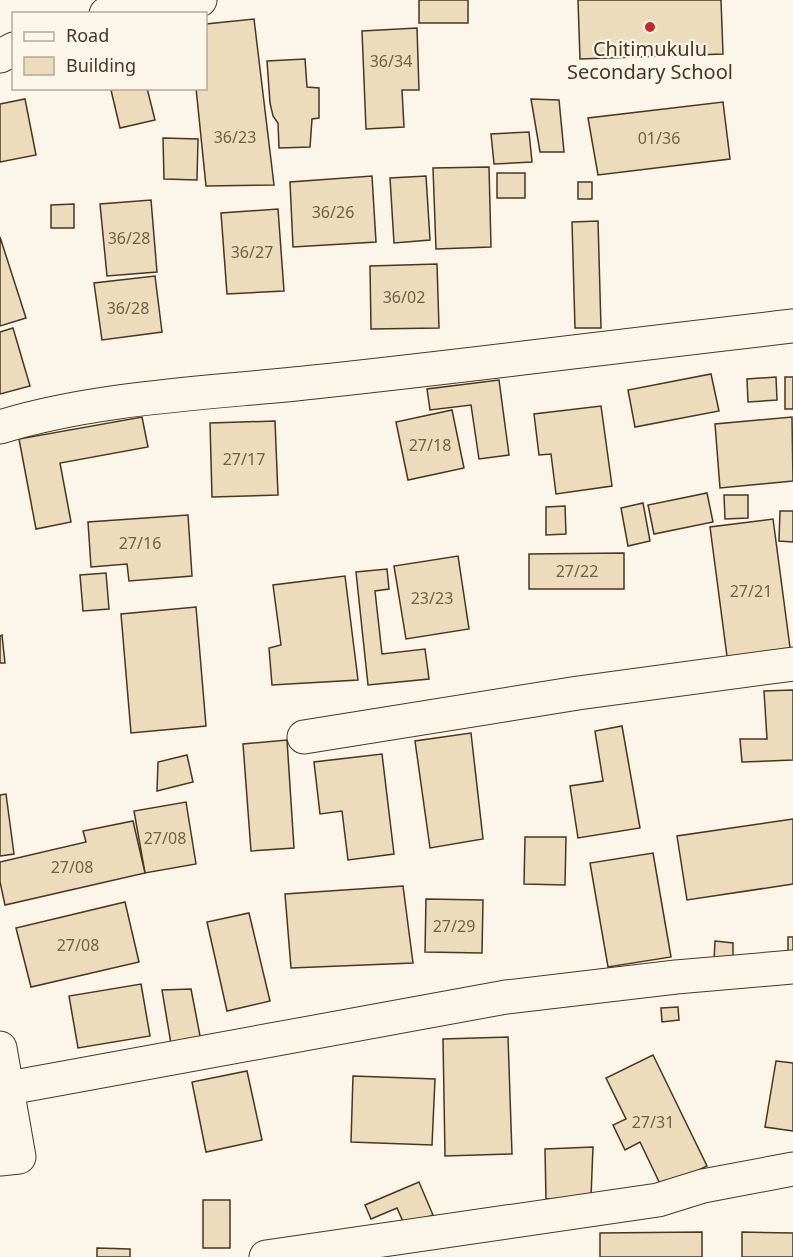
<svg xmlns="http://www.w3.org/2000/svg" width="793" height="1257" viewBox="0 0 793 1257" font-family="'Noto Sans',sans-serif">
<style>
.building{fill:#ecdcbc;stroke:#4a3520;stroke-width:1.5}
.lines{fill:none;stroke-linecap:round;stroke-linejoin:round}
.minor-casing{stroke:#4a3520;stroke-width:35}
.minor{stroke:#fbf6e9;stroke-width:33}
.poi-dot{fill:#c62828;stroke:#fbf6e9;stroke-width:2}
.labels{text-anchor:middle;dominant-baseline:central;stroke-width:4.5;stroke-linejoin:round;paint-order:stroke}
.number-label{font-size:16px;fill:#725f47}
.poi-label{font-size:20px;fill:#4a3520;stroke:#fbf6e9}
</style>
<rect width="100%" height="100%" fill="#fbf6e9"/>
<g class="building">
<rect x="419" y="0" width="49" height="23"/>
<polygon points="578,0 721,0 723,54 580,59"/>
<polygon points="254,19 274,185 206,186 196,88 206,88 206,24"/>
<polygon points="417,28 419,90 402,90 404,127 366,129 362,31"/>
<polygon points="305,59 307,87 319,88 319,118 312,119 310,147 279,148 278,123 273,116 270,103 267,61"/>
<polygon points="120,88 147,88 155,120 120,128 111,90"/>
<polygon points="25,99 36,155 0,162 0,104"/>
<polygon points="531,99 559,100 564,152 540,152"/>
<polygon points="723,102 730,159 598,175 588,118"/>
<polygon points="529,132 532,162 494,164 491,134"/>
<polygon points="163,138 198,139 197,180 164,179"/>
<polygon points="489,167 491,247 436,249 433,168"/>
<rect x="497" y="173" width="28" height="25"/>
<polygon points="372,176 376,242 293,247 290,182"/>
<polygon points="426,176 430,240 394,243 390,178"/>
<rect x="578" y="182" width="14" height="17"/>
<polygon points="151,200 157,272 107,276 100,204"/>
<polygon points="74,204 74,228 51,228 51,205"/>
<polygon points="278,209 284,291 227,294 221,213"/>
<polygon points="598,221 601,328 575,328 572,222"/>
<polygon points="0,237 26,318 0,326"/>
<polygon points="437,264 439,328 371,329 370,266"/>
<polygon points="155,276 162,332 102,340 94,283"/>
<polygon points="13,328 30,386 0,394 0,332"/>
<polygon points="711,374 719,411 635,427 628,390"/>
<polygon points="776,377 777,400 748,402 747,379"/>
<rect x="785" y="377" width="8" height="32"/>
<polygon points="499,380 509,455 479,459 471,405 430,410 427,389"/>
<polygon points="601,406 612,486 556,494 551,454 539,455 534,414"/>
<polygon points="452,410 464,468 408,480 396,422"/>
<polygon points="142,417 148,447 60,463 71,522 36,529 19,439"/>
<polygon points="792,417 793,481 720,488 715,424"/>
<polygon points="275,421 278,495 212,497 210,423"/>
<polygon points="707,493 713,522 654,534 648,505"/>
<polygon points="724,495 748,495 748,518 725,519"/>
<polygon points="643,503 650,541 628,546 621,508"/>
<polygon points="565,506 566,534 546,535 546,507"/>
<polygon points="780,511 793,511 793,542 779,541"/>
<polygon points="188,515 192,576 129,581 127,564 91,567 88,522"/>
<polygon points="773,519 791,655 728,664 710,527"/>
<polygon points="624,553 624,589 529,589 529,554"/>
<polygon points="458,556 469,629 406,639 394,566"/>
<polygon points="387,569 389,589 375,591 382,654 425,649 429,679 368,685 356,572"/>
<polygon points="106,573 109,609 83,611 80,575"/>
<polygon points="345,576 358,680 272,685 269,648 281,645 273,585"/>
<polygon points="196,607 206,726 131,733 121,614"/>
<polygon points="2,635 5,663 0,663 0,636"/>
<polygon points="793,690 793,760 742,762 740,739 767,739 764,691"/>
<polygon points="622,726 640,828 578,838 570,786 603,781 595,731"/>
<polygon points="471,733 483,839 430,848 415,741"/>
<polygon points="287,740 294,848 251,851 243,744"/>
<polygon points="382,754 394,854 348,860 342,811 320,814 314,762"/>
<polygon points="187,755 193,782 157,791 158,762"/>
<polygon points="6,794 14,854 0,856 0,795"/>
<polygon points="186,802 196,864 145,873 134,811"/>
<polygon points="793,819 793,884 687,900 677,836"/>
<polygon points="133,821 145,873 5,905 0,882 0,862 86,842 83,831"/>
<polygon points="525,837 566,837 565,885 524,884"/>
<polygon points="653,853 671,957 608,967 590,863"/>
<polygon points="403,886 413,963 291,968 285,894"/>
<polygon points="426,899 483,900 482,953 425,952"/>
<polygon points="125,902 139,962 31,987 16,928"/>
<polygon points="249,913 270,1001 227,1011 207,922"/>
<rect x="788" y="937" width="5" height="20"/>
<polygon points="715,941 733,943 733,961 714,960"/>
<polygon points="141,984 150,1036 78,1048 69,996"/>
<polygon points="191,989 201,1041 171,1044 162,990"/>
<polygon points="678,1007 679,1020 662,1022 661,1008"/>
<polygon points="508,1037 512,1154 445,1156 443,1039"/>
<polygon points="653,1055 707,1166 662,1188 640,1142 625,1150 613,1125 626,1119 606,1078"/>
<polygon points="776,1061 793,1063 793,1131 765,1127"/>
<polygon points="247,1071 262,1140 206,1152 192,1082"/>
<polygon points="353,1076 435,1079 432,1145 351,1142"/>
<polygon points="593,1147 591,1197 546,1199 545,1149"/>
<polygon points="419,1182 433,1215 405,1226 397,1208 371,1219 365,1205"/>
<rect x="203" y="1200" width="27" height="48"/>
<polygon points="702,1232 702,1257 600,1257 600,1233"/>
<polygon points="742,1232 793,1233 793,1257 742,1257"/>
<polygon points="97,1248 130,1249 130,1257 97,1257"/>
</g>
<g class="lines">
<g class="minor-casing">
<g id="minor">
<polyline points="106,14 200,0"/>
<polyline points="0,56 14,49"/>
<path d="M 0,427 C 96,397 213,393 314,382 C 474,365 633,344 793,326"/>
<polyline points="304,737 578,693 793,664"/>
<polyline points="0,1048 19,1157 0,1159"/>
<polyline points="9,1088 506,997 676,977 793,967"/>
<polyline points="266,1257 658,1200 703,1186 793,1169"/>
</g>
</g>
<use href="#minor" class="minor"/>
</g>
<circle class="poi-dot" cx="650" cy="27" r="6"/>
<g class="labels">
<g class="number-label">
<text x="391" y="61">36/34</text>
<text x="235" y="137">36/23</text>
<text x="659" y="138">01/36</text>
<text x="333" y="212">36/26</text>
<text x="129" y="238">36/28</text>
<text x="252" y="252">36/27</text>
<text x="404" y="297">36/02</text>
<text x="128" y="308">36/28</text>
<text x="430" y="445">27/18</text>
<text x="244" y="459">27/17</text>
<text x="140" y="543">27/16</text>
<text x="577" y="571">27/22</text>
<text x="751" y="591">27/21</text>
<text x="432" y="598">23/23</text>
<text x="165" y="838">27/08</text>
<text x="72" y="867">27/08</text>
<text x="454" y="926">27/29</text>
<text x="78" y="945">27/08</text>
<text x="653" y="1122">27/31</text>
</g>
<g class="poi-label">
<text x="650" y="48">Chitimukulu<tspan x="650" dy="23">Secondary School</tspan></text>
</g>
</g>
<rect x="12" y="12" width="195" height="78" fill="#fbf6e9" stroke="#b4a999" stroke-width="1.5"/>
<rect x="24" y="32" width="30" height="9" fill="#fbf6e9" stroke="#b4a999" stroke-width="1.5"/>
<text x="66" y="42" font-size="18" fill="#4a3520">Road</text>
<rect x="24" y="57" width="30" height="18" fill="#ecdcbc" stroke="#b4a999" stroke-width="1.5"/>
<text x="66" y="72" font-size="18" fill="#4a3520">Building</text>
</svg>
